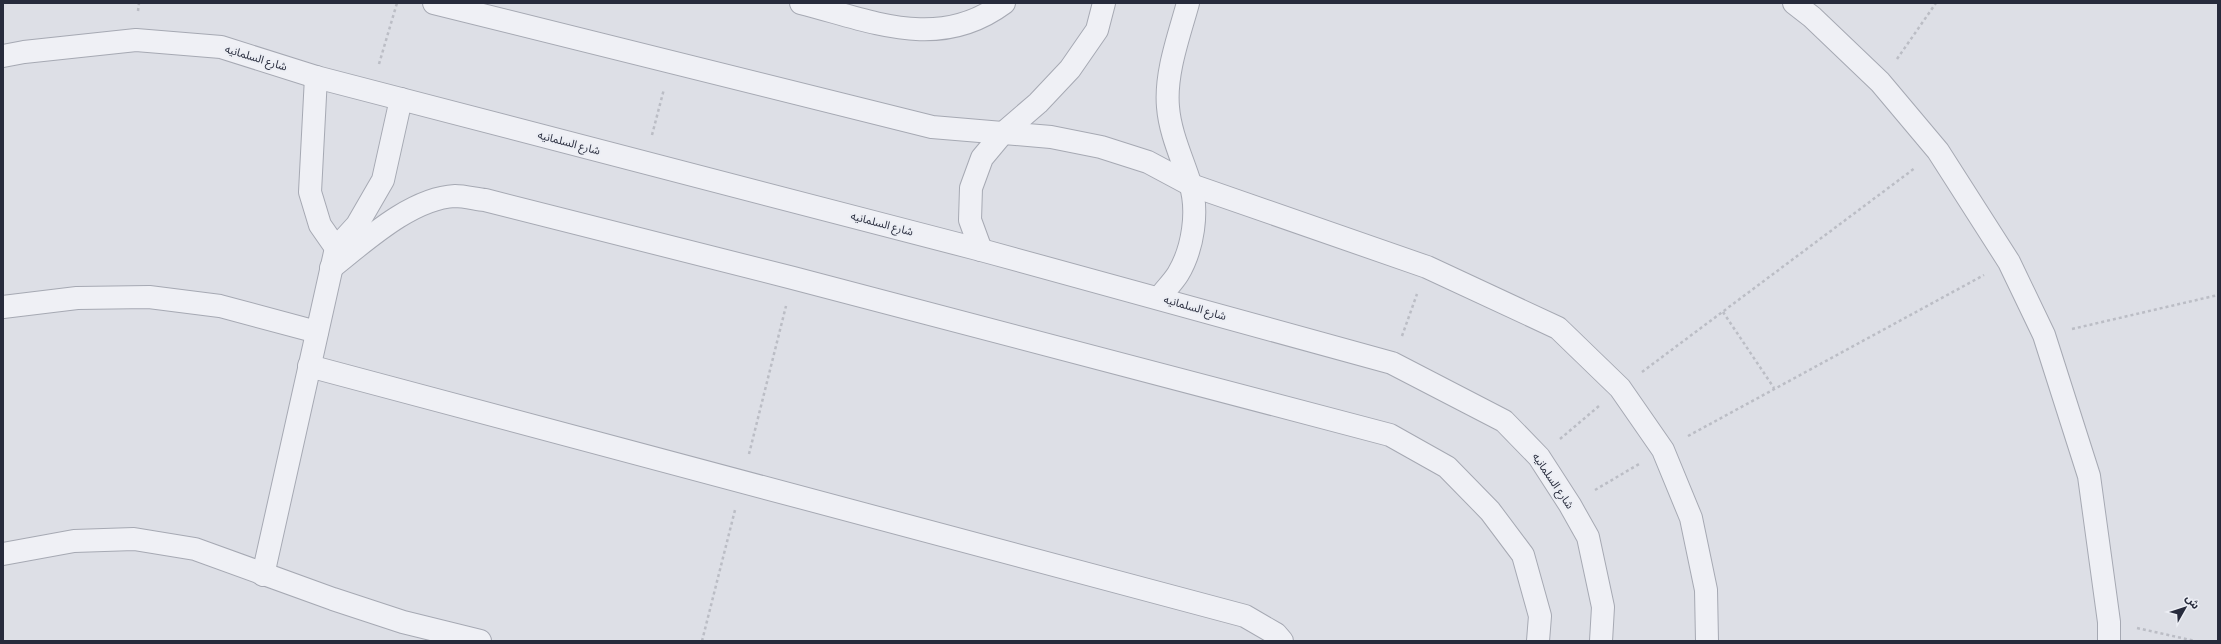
<svg xmlns="http://www.w3.org/2000/svg" width="2221" height="644" viewBox="0 0 2221 644" font-family="Raleway,'Noto Sans Arabic',sans-serif">
<style>
.lines{fill:none;stroke-linecap:round;stroke-linejoin:round}
.minor-casing{stroke:#a6a9b3;stroke-width:24}
.path{stroke:#bbbdc5;stroke-width:2.5;stroke-dasharray:3 3;stroke-linecap:butt}
.minor{stroke:#eff0f5;stroke-width:22}
.labels{text-anchor:middle;dominant-baseline:central;stroke-width:4;stroke-linejoin:round;paint-order:stroke}
.street-label{font-size:11px;fill:#272b3c;stroke:#eceef4}
</style>
<rect width="100%" height="100%" fill="#dddfe6"/>
<g class="lines">
<g class="minor-casing">
<g id="minor">
<polyline points="434,3 932,127 1051,137 1101,147 1148,162 1191,185 1427,267 1558,328 1620,388 1663,450 1691,518 1706,590 1707,641"/>
<path d="M 801,3 C 872,21 938,52 1004,3"/>
<polyline points="1794,3 1812,17 1880,82 1938,151 2009,262 2044,335 2089,476 2109,622 2109,641"/>
<polyline points="3,56 24,52 136,40 221,47 316,77 981,250 1392,363 1504,421 1539,457 1570,505 1588,537 1603,607 1601,641"/>
<polyline points="316,77 310,192 320,225 336,248"/>
<polyline points="981,250 970,220 971,188 982,158 1002,134 1038,103 1070,69 1097,30 1104,3"/>
<path d="M 331,268 C 364,242 411,198 455,196 C 464,196 476,199 485,200 L 793,278 L 1390,435 L 1447,467 L 1490,511 L 1523,555 L 1540,616 L 1538,641"/>
<path d="M 1159,298 C 1165,290 1173,282 1178,274 C 1193,249 1199,211 1190,183 C 1182,158 1170,133 1168,107 C 1165,73 1179,36 1188,3"/>
<polyline points="3,307 77,298 149,297 220,306 317,332"/>
<polyline points="309,366 1245,616 1276,634 1282,641"/>
<polyline points="3,554 74,541 134,539 195,549 333,599 403,622 480,641"/>
<polyline points="263,575 336,248 357,225 383,180 401,99"/>
</g>
</g>
<g class="path">
<polyline points="138,11 139,3"/>
<polyline points="1897,59 1936,3"/>
<polyline points="379,64 397,3"/>
<polyline points="652,135 664,89"/>
<polyline points="1723,312 1774,388"/>
<polyline points="2072,329 2218,295"/>
<polyline points="1402,336 1417,294"/>
<polyline points="1642,372 1915,168"/>
<polyline points="1688,436 1984,275"/>
<polyline points="1560,439 1599,406"/>
<polyline points="749,454 786,306"/>
<polyline points="1595,490 1639,464"/>
<polyline points="2137,628 2195,641"/>
<polyline points="702,641 735,510"/>
</g>
<use href="#minor" class="minor"/>
</g>
<g class="labels">
<g class="street-label">
<text transform="translate(256 58) rotate(17)">شارع السلمانيه</text>
<text transform="translate(569 143) rotate(15)">شارع السلمانيه</text>
<text transform="translate(882 224) rotate(15)">شارع السلمانيه</text>
<text transform="translate(1195 308) rotate(16)">شارع السلمانيه</text>
<text transform="translate(1553 481) rotate(56)">شارع السلمانيه</text>
</g>
</g>
<rect width="2221" height="644" fill="none" stroke="#272b3c" stroke-width="8"/>
<g transform="translate(2185 608) rotate(51)" stroke="#eceef4" stroke-width="3" paint-order="stroke">
<path d="M0-3L7 15L0 10L-7 15Z" fill="#272b3c"/>
<text y="-6" font-size="11" font-weight="bold" text-anchor="middle" fill="#272b3c">ش</text>
</g>
</svg>
